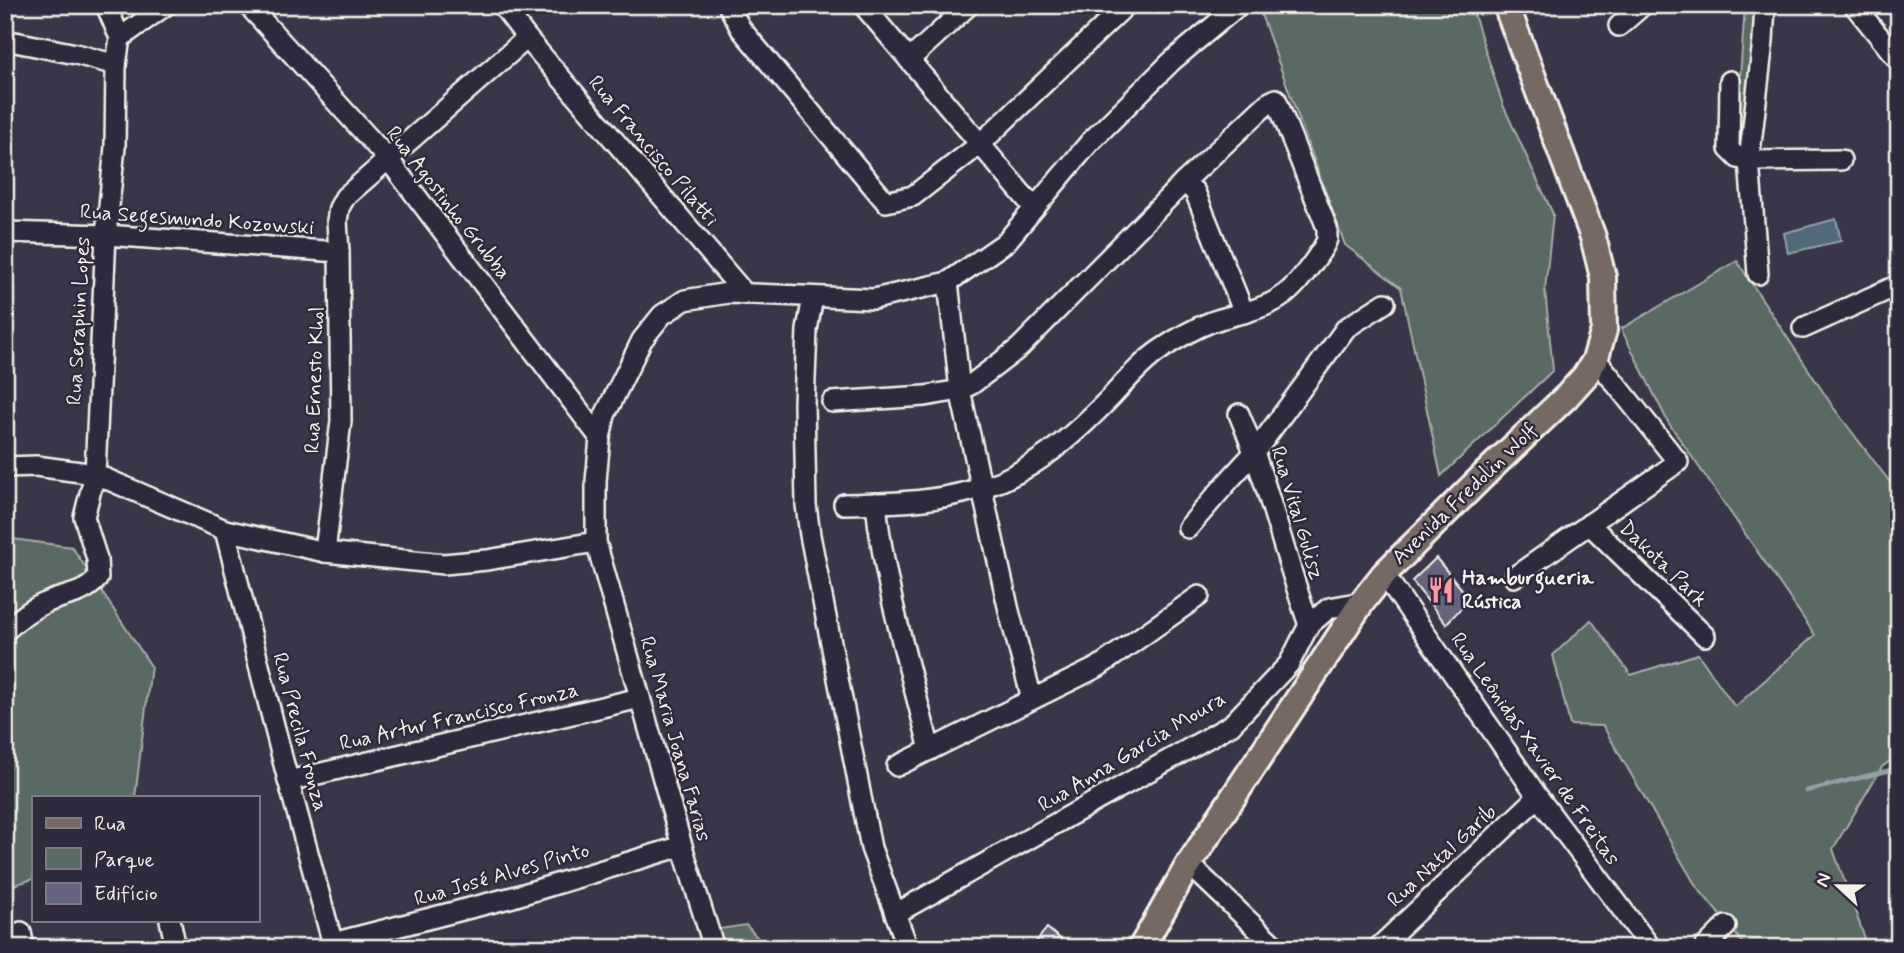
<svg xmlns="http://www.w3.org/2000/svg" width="1904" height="953" viewBox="0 0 1904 953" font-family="Mynerve,sans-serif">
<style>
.green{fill:#586b64;stroke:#a6aea6;stroke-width:2}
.water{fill:#516a79;stroke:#92a0a5;stroke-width:2}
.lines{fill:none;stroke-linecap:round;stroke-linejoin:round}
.stream{stroke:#92a0a5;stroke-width:4.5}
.building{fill:#65647e;stroke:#f4f1e8;stroke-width:2}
.minor-casing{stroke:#f4f1e8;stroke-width:24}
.major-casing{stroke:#f4f1e8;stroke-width:30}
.minor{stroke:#2f2a3d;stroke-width:19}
.major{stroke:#766964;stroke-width:24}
.labels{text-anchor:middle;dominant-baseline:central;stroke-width:5;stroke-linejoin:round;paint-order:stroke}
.street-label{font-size:21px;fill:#f4f1e8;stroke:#2f2a3d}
.poi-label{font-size:21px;font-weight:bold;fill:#f4f1e8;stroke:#2f2a3d;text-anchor:start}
</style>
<rect width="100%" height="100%" fill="#3a364a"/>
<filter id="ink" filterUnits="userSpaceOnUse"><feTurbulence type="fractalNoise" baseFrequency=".0143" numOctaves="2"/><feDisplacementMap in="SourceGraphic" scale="14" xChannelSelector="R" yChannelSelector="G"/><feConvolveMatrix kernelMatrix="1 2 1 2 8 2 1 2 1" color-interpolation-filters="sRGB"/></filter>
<g filter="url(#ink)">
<g class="green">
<polygon points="1471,5 1503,105 1553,214 1545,290 1553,370 1441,476 1401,288 1345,245 1258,6"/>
<polygon points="1745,5 1760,5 1750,137 1736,136"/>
<polygon points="1737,261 1833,407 1899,494 1899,754 1882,767 1833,849 1864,936 1859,948 1747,948 1696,886 1603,726 1570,725 1553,655 1591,620 1631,675 1698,654 1735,707 1815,635 1668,422 1621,329"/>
<polygon points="5,538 72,547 151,666 135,797 33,797 33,879 5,888"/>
<polygon points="746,925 767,948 725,948 719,929"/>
</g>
<polygon class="water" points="1836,219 1841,241 1788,253 1784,233"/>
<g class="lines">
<polyline class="stream" points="1806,791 1899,768"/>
</g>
<g class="building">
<polygon points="1436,558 1470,599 1446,624 1412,581"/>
<polygon points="1047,928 1071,948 1031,948"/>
</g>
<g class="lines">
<g class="minor-casing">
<g id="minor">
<polyline points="248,5 388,159 600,438"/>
<polyline points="502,5 527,38 745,294"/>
<polyline points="728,5 741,29 886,202 913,196 979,145 1126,5"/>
<polyline points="863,5 1034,208"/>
<polyline points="1854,5 1899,61"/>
<polyline points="1619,26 1643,5"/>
<polyline points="120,38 166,5"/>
<polyline points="5,40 76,54 116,65"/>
<polyline points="909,60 969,5"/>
<polyline points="1730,81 1729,149 1738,158 1749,161 1841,160"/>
<polyline points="1184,182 1195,192 1244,313"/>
<polyline points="5,232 106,235 339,252"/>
<polyline points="1758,274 1749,161 1763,41 1765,5"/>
<polyline points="948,282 960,390 1009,611 1032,699"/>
<polyline points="813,297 807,330 804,403 806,505 810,535 871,848 908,948"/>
<polyline points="1803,328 1894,287 1899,283"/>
<path d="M 832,402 L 925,396 L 960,390 L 972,384 L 1019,348 L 1184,182 L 1268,103 L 1276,99 L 1327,228 C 1327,230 1327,237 1327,239 C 1324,250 1299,282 1290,290 C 1269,310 1237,313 1211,322 C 1193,329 1176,339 1160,350 C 1141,363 1126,381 1110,398 C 1078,431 1044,462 1001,481 C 948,502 899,503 844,504"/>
<path d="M 1239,414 C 1268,482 1284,555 1309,625"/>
<polyline points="5,467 36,466 95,474 225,530 325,552 444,564 487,560 596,542"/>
<path d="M 876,503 C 884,587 910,668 930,750"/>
<polyline points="1589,524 1705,636"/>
<polyline points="1188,528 1231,478 1255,452 1346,328 1385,303"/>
<polyline points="225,530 283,761 334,948"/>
<polyline points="325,552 341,421 339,252 337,221 339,208 345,197 527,38"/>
<polyline points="1384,574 1538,797 1651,948"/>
<polyline points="1514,577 1678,462 1604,369 1595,360"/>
<path d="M 5,631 C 19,619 31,608 48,602 C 69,593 82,596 98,578 L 97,559 L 84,517 L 95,474 L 106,235 L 115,147 L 116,65 L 120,38 L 106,5"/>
<polyline points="897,766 1098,667 1199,596"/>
<polyline points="288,781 640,698"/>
<polyline points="1189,864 1277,948"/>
<polyline points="895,914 1231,725 1289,664 1309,625 1329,608 1362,602"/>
<polyline points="170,920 176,948"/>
<polyline points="21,932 24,948"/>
<polyline points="327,948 333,943 513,897 682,846"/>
<polyline points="714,948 682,846 596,542 596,481 600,438 605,415 642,340 662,315 685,300 728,293 874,299 948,282 1006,242 1090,142 1173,60 1239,5"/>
<polyline points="1378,948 1538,797"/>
<polyline points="1704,948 1726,926"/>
</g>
</g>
<g class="major-casing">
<polyline id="major" points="1141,948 1189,864 1362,602 1384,574 1491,468 1566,397 1585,376 1595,360 1604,330 1603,277 1593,237 1506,5"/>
</g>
<use href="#minor" class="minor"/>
<use href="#major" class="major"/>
</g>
</g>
<defs>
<g id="restaurant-bare" transform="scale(2.1)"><path d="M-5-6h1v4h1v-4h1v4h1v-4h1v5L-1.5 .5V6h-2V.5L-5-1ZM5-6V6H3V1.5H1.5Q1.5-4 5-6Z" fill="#ff9aa2" stroke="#2f2a3d" stroke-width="2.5" paint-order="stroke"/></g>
</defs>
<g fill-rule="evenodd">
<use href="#restaurant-bare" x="1441" y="590"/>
</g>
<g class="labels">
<g class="street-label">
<text transform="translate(653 151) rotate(50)">Rua Francisco Pilatti</text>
<text transform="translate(448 203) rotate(52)">Rua Agostinho Grubba</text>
<text transform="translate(197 220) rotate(4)">Rua Segesmundo Kozowski</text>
<text transform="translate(79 321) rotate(-87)">Rua Seraphin Lopes</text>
<text transform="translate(315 380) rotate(-88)">Rua Ernesto Khol</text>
<text transform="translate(1465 494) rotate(-44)">Avenida Fredolin Wolf</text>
<text transform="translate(1297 513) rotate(73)">Rua Vital Gulisz</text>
<text transform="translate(1663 564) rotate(44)">Dakota Park</text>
<text transform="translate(459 717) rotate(-13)">Rua Artur Francisco Fronza</text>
<text transform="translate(300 732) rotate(75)">Rua Precila Fronza</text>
<text transform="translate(675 739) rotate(74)">Rua Maria Joana Farias</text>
<text transform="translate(1535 749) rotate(55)">Rua Leônidas Xavier de Freitas</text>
<text transform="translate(1132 752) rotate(-31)">Rua Anna Garcia Moura</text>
<text transform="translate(1442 856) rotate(-43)">Rua Natal Garib</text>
<text transform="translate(502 875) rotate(-16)">Rua José Alves Pinto</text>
</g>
<g class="poi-label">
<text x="1462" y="578">Hamburgueria<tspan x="1462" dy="24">Rústica</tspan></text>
</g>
</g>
<rect width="1904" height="953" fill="none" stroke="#2f2a3d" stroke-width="28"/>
<rect x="14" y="14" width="1876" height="925" fill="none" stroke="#f4f1e8" stroke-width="2.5" filter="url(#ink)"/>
<rect x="32" y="796" width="228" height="126" fill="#2f2a3d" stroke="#7e7a81" stroke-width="2"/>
<rect x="46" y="818" width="35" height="10" fill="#766964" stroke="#7e7a81" stroke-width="2"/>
<text x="94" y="830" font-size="21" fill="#f4f1e8">Rua</text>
<rect x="46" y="848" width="35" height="21" fill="#586b64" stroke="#7e7a81" stroke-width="2"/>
<text x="94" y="866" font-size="21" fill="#f4f1e8">Parque</text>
<rect x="46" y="883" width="35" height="21" fill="#65647e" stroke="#7e7a81" stroke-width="2"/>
<text x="94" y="900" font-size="21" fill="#f4f1e8">Edifício</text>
<g transform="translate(1838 886) rotate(292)" stroke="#2f2a3d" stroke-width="5" paint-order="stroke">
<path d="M0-5L12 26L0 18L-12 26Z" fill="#f4f1e8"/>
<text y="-10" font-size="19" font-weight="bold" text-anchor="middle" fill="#f4f1e8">N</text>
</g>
</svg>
